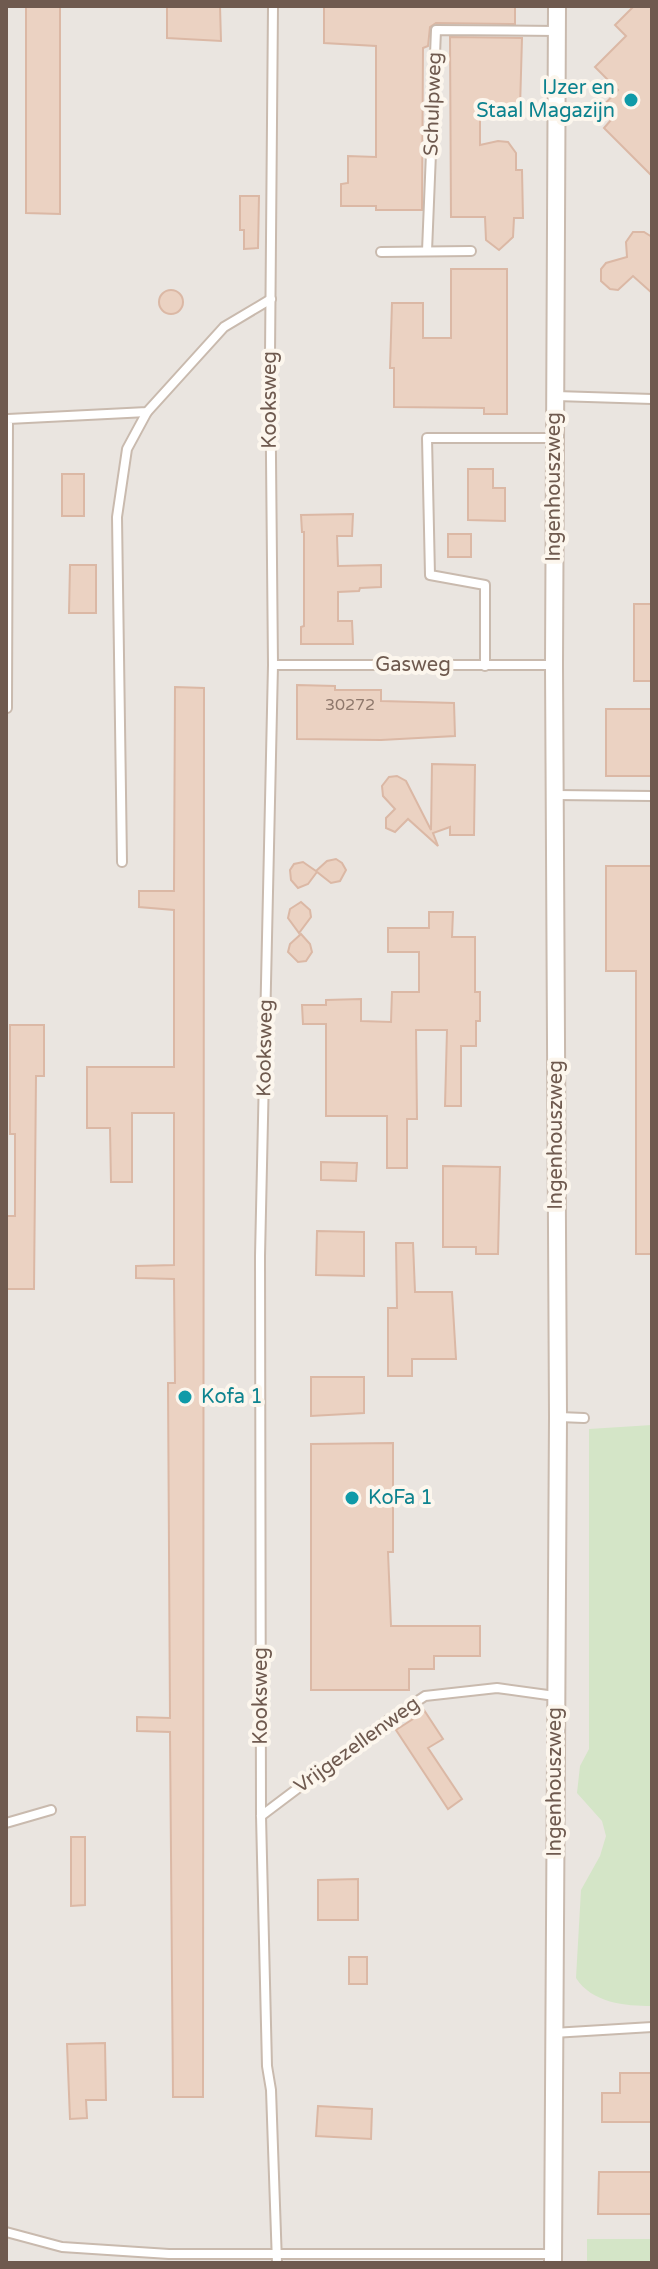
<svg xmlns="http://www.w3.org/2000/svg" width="658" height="2269" viewBox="0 0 658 2269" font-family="'Varela Round',sans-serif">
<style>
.industrial{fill:#eae5e0}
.green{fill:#d4e5c7}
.building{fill:#ebd2c2;stroke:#dbb8a5;stroke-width:2}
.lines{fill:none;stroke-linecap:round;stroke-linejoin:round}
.lane-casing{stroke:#c9baae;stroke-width:12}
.street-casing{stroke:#c9baae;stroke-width:20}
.lane{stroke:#fff;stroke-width:8}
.street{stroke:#fff;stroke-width:16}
.culture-dot{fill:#0f9aa8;stroke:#fcf6ed;stroke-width:3}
.labels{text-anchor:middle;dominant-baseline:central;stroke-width:8;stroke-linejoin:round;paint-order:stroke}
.number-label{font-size:16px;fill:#8e786c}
.culture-label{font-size:20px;fill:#0d838f;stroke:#fcf6ed;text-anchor:start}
.street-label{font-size:20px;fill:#6f5a4f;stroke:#fcf6ed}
</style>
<rect width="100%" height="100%" fill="#f9f2e7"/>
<rect class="industrial" x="6" y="6" width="646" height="2257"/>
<g class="green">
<path d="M 652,1425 L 652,2006 C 625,2006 592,2003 576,1978 L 581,1890 L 600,1856 L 606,1836 L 602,1821 L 577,1793 L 580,1766 L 589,1749 L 589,1429 Z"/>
<rect x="587" y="2239" width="65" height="24"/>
</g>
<g class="building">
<polygon points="26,6 60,6 60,214 26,213"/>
<polygon points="167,6 220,6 221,41 167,38"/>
<polygon points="324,6 515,6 515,24 436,23 430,27 428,46 423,48 422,210 376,210 376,206 341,206 341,184 348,183 348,156 376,157 376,46 324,43"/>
<polygon points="634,6 652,6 652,176 604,128 611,120 600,109 618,90 595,67 626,36 615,25"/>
<polygon points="450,37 522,38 520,108 480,108 480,145 498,141 508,142 516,153 516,170 522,170 523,218 514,218 513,237 499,250 486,240 485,217 451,217"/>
<polygon points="240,196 259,196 258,248 244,249 244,230 240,230"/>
<polygon points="633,232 644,232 652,237 652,293 633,276 618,290 610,289 601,281 601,269 606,263 627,257 626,242"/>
<polygon points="451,269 507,269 507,414 484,414 484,408 394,407 394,368 390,368 392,303 423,303 423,338 451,338"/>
<circle cx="171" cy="302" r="12"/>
<polygon points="468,469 493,469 493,488 505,488 505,521 468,520"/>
<rect x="62" y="474" width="22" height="42"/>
<polygon points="353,514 352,536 337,536 338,566 381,565 381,587 360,588 359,591 338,592 338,621 352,621 353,644 301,644 301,627 304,626 304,532 302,532 301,515"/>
<rect x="448" y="534" width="23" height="23"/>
<polygon points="70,565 96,565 96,613 69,613"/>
<rect x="634" y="604" width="18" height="77"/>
<polygon points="297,685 335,686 335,690 381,690 381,701 454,703 455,736 381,740 297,739"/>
<polygon points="175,687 204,688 203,2097 173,2097 170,1732 137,1731 137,1717 170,1718 168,1383 175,1383 174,1279 136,1278 136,1266 174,1265 174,1113 132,1113 132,1182 111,1182 110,1128 87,1128 87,1067 174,1067 174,910 139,907 139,891 174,891"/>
<rect x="606" y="709" width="46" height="67"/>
<polygon points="432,764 475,765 474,835 450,835 450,827 433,833 438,846 408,819 395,832 386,828 386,818 395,809 383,796 382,786 389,777 397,776 406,781 431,830"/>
<polygon points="336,859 342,863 346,870 340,881 331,883 317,872 308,884 298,888 291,880 290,870 294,864 303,862 316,871 327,861"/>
<polygon points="606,866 652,866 652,1254 636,1254 636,971 606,971"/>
<polygon points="301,902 310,910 311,917 299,933 288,918 290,909"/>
<polygon points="429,912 453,912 452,937 475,937 475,992 480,992 480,1021 476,1021 476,1046 461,1046 461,1106 445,1106 447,1030 416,1030 417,1119 407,1119 407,1168 387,1168 387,1116 326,1116 326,1024 303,1024 302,1005 326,1005 326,1000 361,999 361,1021 391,1022 392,992 419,992 419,952 388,952 388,928 429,928"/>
<polygon points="301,934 310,944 312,952 306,961 298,962 288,952 290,944"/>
<polygon points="10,1025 44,1025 44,1076 36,1076 34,1289 7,1289 7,1216 15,1216 15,1134 10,1134"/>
<polygon points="321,1162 357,1163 356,1181 321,1180"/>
<polygon points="443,1166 500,1167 498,1254 476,1254 476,1247 443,1247"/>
<polygon points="317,1231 364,1232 364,1276 316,1275"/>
<polygon points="396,1243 413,1243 415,1292 452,1292 456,1359 412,1359 412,1376 388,1376 388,1308 397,1308"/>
<polygon points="311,1377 364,1377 364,1413 311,1416"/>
<polygon points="393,1443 393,1552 388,1552 391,1626 480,1626 480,1656 434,1656 434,1669 409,1669 409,1690 311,1690 311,1444"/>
<polygon points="422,1707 443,1739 428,1748 462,1799 448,1809 396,1730 413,1719 410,1714"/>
<polygon points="71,1837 85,1837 85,1905 71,1906"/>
<polygon points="358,1879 358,1920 318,1920 318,1880"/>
<rect x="349" y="1957" width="18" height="27"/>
<polygon points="105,2043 106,2100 86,2100 87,2118 70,2119 67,2044"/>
<polygon points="620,2073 652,2073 652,2122 602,2122 602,2093 620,2093"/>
<polygon points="318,2106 372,2109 371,2139 316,2136"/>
<polygon points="599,2172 652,2172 652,2214 598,2214"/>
</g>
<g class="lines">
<g class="lane-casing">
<g id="lane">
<polyline points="273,6 270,355 273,665 260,1256 261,1816 267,2066 271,2090 277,2263"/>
<polyline points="427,251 436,30 557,31"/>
<polyline points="381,252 471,251"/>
<polyline points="556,396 652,399"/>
<polyline points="273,665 554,665"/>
<polyline points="485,666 485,585 430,575 427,438 555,438"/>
<polyline points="7,708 8,419 147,412 224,327 271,299"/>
<polyline points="555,795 652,796"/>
<polyline points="122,862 117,517 127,449 147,412"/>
<polyline points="559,1417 584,1418"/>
<polyline points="261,1816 387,1721 425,1696 497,1688 555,1696"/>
<polyline points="6,1823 51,1810"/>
<polyline points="553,2033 652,2027"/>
<polyline points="6,2232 62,2247 169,2254 553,2254"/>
</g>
</g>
<g class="street-casing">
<polyline id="street" points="553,2263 558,1417 554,665 557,6"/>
</g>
<use href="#lane" class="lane"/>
<use href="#street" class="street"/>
</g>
<g class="culture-dot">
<circle cx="631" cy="100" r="8"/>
<circle cx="185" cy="1397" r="8"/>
<circle cx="352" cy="1498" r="8"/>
</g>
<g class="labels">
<g class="number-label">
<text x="350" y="705">30272</text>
</g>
<g class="culture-label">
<text x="615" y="88" text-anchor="end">IJzer en<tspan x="615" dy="23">Staal Magazijn</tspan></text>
<text x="201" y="1397">Kofa 1</text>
<text x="368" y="1498">KoFa 1</text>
</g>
<g class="street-label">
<text transform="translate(433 104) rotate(-88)">Schulpweg</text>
<text transform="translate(270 400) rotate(-90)">Kooksweg</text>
<text transform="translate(554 487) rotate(-90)">Ingenhouszweg</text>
<text x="413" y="665">Gasweg</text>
<text transform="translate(265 1048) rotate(-89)">Kooksweg</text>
<text transform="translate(556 1135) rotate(-90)">Ingenhouszweg</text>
<text transform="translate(261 1696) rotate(-90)">Kooksweg</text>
<text transform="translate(357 1745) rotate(-36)">Vrijgezellenweg</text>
<text transform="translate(555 1782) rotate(-90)">Ingenhouszweg</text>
</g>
</g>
<rect width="658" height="2269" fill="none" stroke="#6f5a4f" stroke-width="16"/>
</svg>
